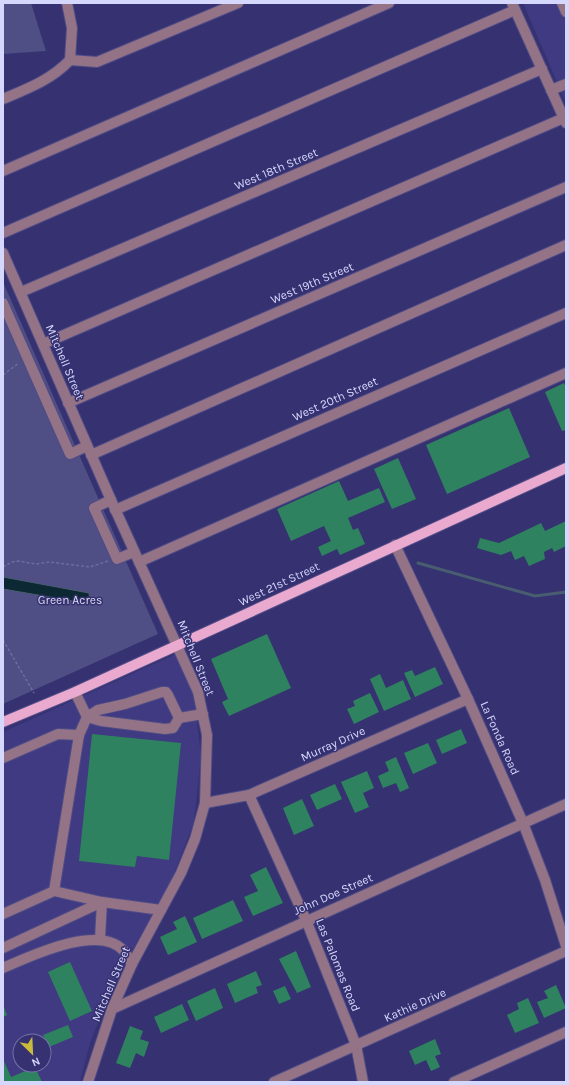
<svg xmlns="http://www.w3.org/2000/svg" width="569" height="1085" viewBox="0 0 569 1085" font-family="Karla,sans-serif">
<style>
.built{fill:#3f3a81;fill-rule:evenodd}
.green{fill:#4f4e85}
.water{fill:#0c2933;stroke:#485d70}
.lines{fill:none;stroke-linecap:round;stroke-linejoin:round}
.stream{stroke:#485d70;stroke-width:3}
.building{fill:#2f8260}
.minor-casing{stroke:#4f4c87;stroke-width:12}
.major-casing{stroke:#4f4c87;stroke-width:12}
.path{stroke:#6e6ba2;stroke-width:1.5;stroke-dasharray:3 2;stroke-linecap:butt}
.minor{stroke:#947386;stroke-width:10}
.major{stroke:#eaa9cf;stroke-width:10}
.labels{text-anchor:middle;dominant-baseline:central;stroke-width:3;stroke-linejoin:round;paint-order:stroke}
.street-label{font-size:12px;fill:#d5d7fd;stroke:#363171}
.park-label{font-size:12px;fill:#dcddef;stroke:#363171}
</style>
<rect width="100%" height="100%" fill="#363171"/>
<g class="built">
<polygon points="523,3 566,3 566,103"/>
<path d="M 176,654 L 194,696 L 201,756 L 194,822 L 171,881 L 114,983 L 90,1043 L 80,1082 L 3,1082 L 3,732 ZM 20,1041 L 44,1041 L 44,1065 L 20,1065 Z"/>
</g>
<g class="green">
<polygon points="3,3 31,3 46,51 3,54"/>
<polygon points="3,282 158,634 3,704"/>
</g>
<polygon class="water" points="3,577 89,593 90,604 3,589"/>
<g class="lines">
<polyline class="stream" points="418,563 535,596 566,592"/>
</g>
<g class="building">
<polygon points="564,383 566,388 566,430 562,431 545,392"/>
<polygon points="509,408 530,457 447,494 426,445"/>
<polygon points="398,458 416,499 392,509 374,469"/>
<polygon points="339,481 348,501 379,488 385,502 348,518 353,530 358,528 365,544 340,555 337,549 322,556 318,547 331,541 324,526 291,541 277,509"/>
<polygon points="566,521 566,546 554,552 552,548 544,552 545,559 529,566 524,556 515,560 511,551 501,555 477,548 480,538 499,543 541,523 545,531"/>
<polygon points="267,634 291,688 229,716 222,702 228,699 211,659"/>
<polygon points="435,667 443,684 415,697 404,673 412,670 415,676"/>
<polygon points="380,674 386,688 403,680 411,699 384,711 370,679"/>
<polygon points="370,693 379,712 354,724 347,709 355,706 353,701"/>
<polygon points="461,729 467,743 442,754 436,740"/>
<polygon points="92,734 181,743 169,860 137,856 135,867 79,861"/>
<polygon points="428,743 437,763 413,774 404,753"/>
<polygon points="396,757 409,788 400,792 396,783 383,788 378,776 389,771 385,762"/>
<polygon points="367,771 374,788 363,793 369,807 355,813 341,782"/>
<polygon points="335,784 342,799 317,810 310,795"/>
<polygon points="302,799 314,826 294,835 283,808"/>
<polygon points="266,867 283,903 253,916 244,897 258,891 250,875"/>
<polygon points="233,900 243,921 202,939 193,918"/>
<polygon points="185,916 197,942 168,955 160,937 177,929 173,922"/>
<polygon points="296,951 311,987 297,993 279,959"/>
<polygon points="70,962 92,1011 70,1021 48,972"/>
<polygon points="256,971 262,985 256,987 258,993 235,1003 227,984"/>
<polygon points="556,985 566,1008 544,1018 537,1002 548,998 544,991"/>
<polygon points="285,986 291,999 279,1004 273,991"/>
<polygon points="215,988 223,1008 196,1021 187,1001"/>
<polygon points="528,998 539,1023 515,1033 507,1015 519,1009 517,1003"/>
<polygon points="182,1004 189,1020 161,1033 154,1017"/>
<polygon points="3,1005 7,1015 3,1017"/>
<polygon points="68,1025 73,1037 49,1047 43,1035"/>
<polygon points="130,1026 143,1031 140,1039 149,1042 144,1057 136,1053 130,1068 116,1063"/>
<polygon points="435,1039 441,1054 435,1056 440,1067 431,1071 426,1060 415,1065 409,1051"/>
<polygon points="3,1059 11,1077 35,1067 42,1082 3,1082"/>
</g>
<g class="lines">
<g class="minor-casing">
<g id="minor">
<polyline points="67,3 72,28 70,60"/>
<polyline points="512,3 566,123"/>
<polyline points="562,3 566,12"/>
<polyline points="70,60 97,62 238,3"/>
<polyline points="551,90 566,84"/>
<path d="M 3,99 C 27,89 51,80 70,60"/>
<polyline points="3,171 389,3"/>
<polyline points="3,233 515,10"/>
<polyline points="3,253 111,500 198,692 207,735 205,803 195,839 181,873 132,964 112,1009 88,1082"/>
<polyline points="21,292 542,69"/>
<polyline points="3,303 70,454 87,446"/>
<polyline points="43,344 566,117"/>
<polyline points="68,403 566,187"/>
<polyline points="91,455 566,245"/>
<polyline points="111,500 94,508 117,559 134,552"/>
<polyline points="115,510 566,313"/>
<polyline points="395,545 468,699 523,823 545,880 566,946"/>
<polyline points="139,562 566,373"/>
<polyline points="179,718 203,714"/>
<polyline points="3,758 58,734 79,735"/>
<polyline points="249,795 306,920 356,1045 363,1082"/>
<polyline points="205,803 249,795 468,699"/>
<polyline points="54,891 79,735 87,717 98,710 125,704 162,692 166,692 168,695 179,718 173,728 165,729 101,721 87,717 75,692"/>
<polyline points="3,914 54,891 102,902 161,910"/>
<polyline points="3,948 102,902 100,939"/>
<path d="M 3,968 C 31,956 99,923 124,951 C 127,954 129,960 132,964"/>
<polyline points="112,1009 566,804"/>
<polyline points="274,1082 566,951"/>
<polyline points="454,1082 566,1032"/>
</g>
</g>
<g class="major-casing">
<polyline id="major" points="3,722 75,692 566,468"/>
</g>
<g class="path">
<polyline points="3,375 19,363"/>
<polyline points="3,567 12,562 18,561 36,564 50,562 90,567 108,561"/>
<polyline points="3,640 34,693"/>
</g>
<use href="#minor" class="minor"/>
<use href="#major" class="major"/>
</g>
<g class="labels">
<g class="street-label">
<text transform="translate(276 169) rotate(-23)">West 18th Street</text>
<text transform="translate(312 283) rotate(-23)">West 19th Street</text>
<text transform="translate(65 362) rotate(67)">Mitchell Street</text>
<text transform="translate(335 399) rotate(-24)">West 20th Street</text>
<text transform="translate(279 584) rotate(-25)">West 21st Street</text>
<text transform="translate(196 658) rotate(68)">Mitchell Street</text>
<text transform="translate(500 738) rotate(66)">La Fonda Road</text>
<text transform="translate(333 744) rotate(-24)">Murray Drive</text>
<text transform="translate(333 894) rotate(-24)">John Doe Street</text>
<text transform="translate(338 965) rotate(68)">Las Palomas Road</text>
<text transform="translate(111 984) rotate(-67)">Mitchell Street</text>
<text transform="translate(415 1005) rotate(-24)">Kathie Drive</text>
</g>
<g class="park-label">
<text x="70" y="600">Green Acres</text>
</g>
</g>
<rect width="569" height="1085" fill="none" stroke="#d5d7fd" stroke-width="8"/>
<g transform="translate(32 1053) rotate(156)"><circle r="19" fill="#363171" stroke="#7673a9"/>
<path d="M0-3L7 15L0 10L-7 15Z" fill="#c8bb3b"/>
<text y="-6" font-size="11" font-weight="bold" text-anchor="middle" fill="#d5d7fd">N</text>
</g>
</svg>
